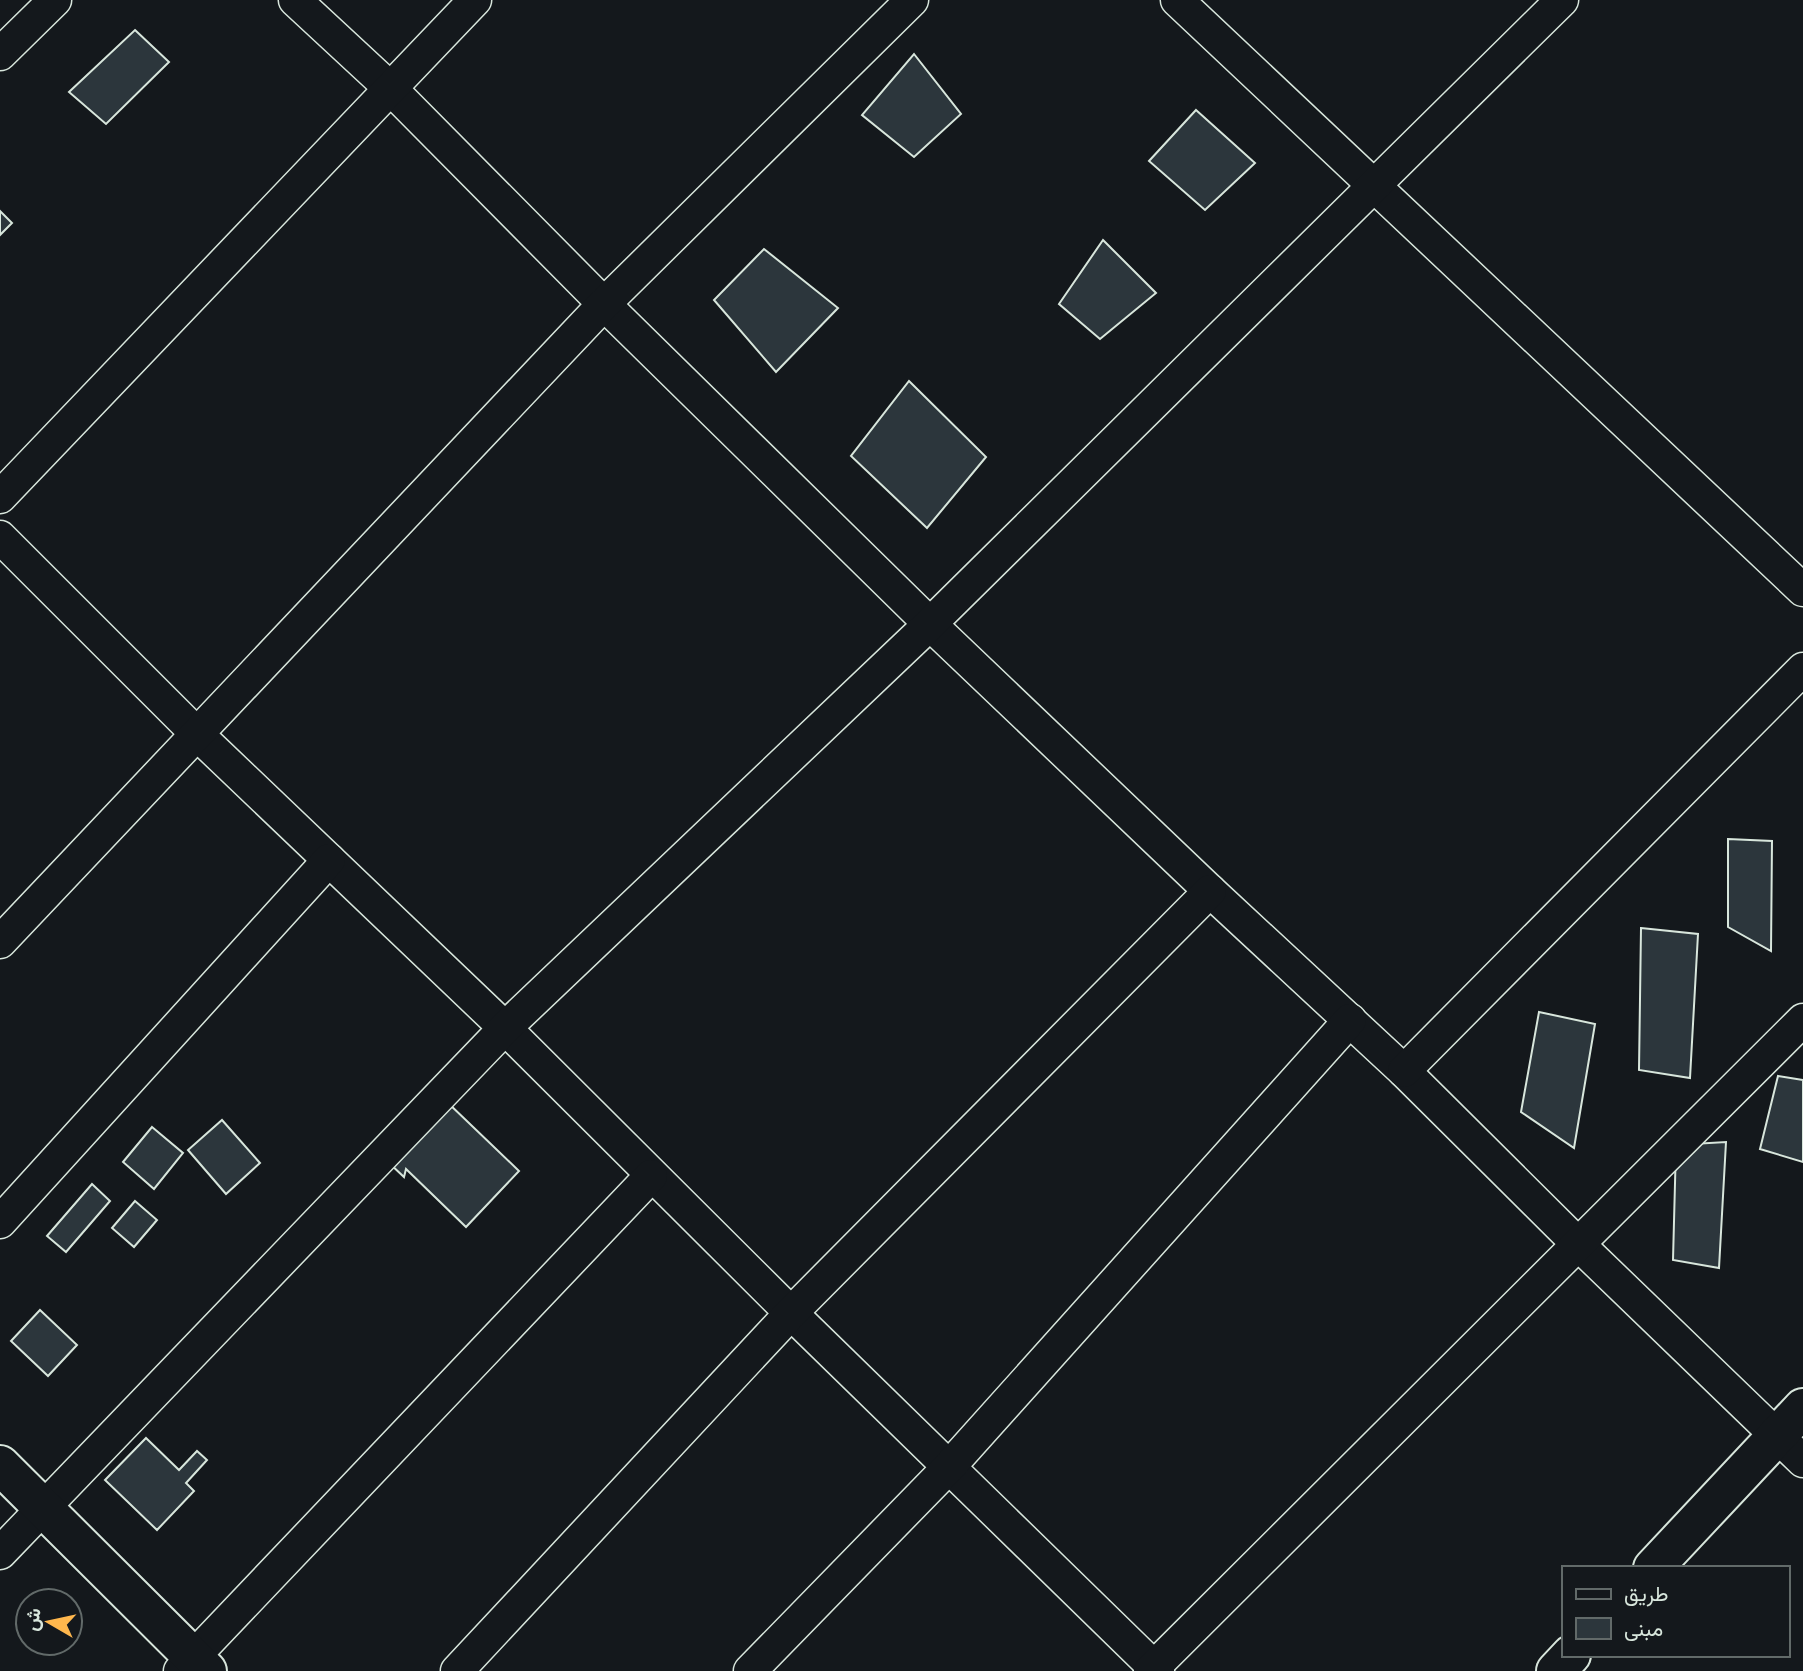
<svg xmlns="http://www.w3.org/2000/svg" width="1803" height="1671" viewBox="0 0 1803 1671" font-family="Commissioner,Vazirmatn,sans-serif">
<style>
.building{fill:#2c363c;stroke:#d8e6dc;stroke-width:2}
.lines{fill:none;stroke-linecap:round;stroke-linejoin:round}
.street-casing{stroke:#d8e6dc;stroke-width:35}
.secondary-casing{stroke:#d8e6dc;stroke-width:42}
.street{stroke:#14181c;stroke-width:32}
.secondary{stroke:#14181c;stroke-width:38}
</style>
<rect width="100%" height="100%" fill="#14181c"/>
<g class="building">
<polygon points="135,30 169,62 106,124 69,92"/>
<polygon points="914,54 961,114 914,157 862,115"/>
<polygon points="1196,110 1255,163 1205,210 1149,161"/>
<polygon points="0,211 12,223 0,235"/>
<polygon points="1103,240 1156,293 1100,339 1059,304"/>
<polygon points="764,249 838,308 776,372 714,300"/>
<polygon points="909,381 986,457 927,528 851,456"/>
<polygon points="1728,839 1772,841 1771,951 1728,927"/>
<polygon points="1641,928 1698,934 1690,1078 1639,1070"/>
<polygon points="1539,1012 1595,1024 1574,1148 1521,1112"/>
<polygon points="1778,1076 1803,1080 1803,1162 1760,1149"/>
<polygon points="446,1101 519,1171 466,1227 406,1169 404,1177 388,1162"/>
<polygon points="222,1120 260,1163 226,1194 188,1150"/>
<polygon points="152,1127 183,1153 154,1189 123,1162"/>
<polygon points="1726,1142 1719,1268 1673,1260 1676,1145"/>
<polygon points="92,1184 110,1201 66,1252 47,1236"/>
<polygon points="135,1201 157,1220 134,1247 112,1228"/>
<polygon points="40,1310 77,1345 48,1376 11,1341"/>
<polygon points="146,1438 179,1470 197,1451 207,1460 186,1483 194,1491 157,1530 105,1480"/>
</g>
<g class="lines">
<g class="street-casing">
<g id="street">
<polyline points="295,0 391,89 604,304 930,624 1210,891 1404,1071 1577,1243 1803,1461"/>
<polyline points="1177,0 1803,590"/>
<polyline points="0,54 55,0"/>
<polyline points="0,497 475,0"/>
<polyline points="0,537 198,735 505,1028 791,1313 1158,1671"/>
<polyline points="0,942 604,304 912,0"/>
<polyline points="1404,1071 1803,669"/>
<polyline points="0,1222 329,860"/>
<polyline points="0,1553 505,1028 930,624 1562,0"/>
<polyline points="180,1671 651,1176"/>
<polyline points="457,1671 791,1313 1210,891"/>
<polyline points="750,1671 949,1467 1350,1020"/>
<polyline points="1150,1671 1803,1020"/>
</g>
</g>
<g class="secondary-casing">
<g id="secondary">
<polyline points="0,1465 207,1671"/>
<polyline points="1653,1568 1803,1408"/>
<polyline points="1556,1671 1571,1655"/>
</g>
</g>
<use href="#street" class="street"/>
<use href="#secondary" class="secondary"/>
</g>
<rect x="1562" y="1566" width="228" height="91" fill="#14181c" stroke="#626a69" stroke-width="2"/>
<rect x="1576" y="1589" width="35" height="10" fill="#14181c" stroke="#626a69" stroke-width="2"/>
<text x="1624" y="1601" font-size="21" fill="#d8e6dc">طريق</text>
<rect x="1576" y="1618" width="35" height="21" fill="#2c363c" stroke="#626a69" stroke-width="2"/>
<text x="1624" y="1636" font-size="21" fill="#d8e6dc">مبنى</text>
<g transform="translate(49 1622) rotate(279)"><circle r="33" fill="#14181c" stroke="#626a69" stroke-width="2"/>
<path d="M0-5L12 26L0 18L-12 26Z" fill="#ffb74d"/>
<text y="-10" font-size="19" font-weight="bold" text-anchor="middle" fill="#d8e6dc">ش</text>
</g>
</svg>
